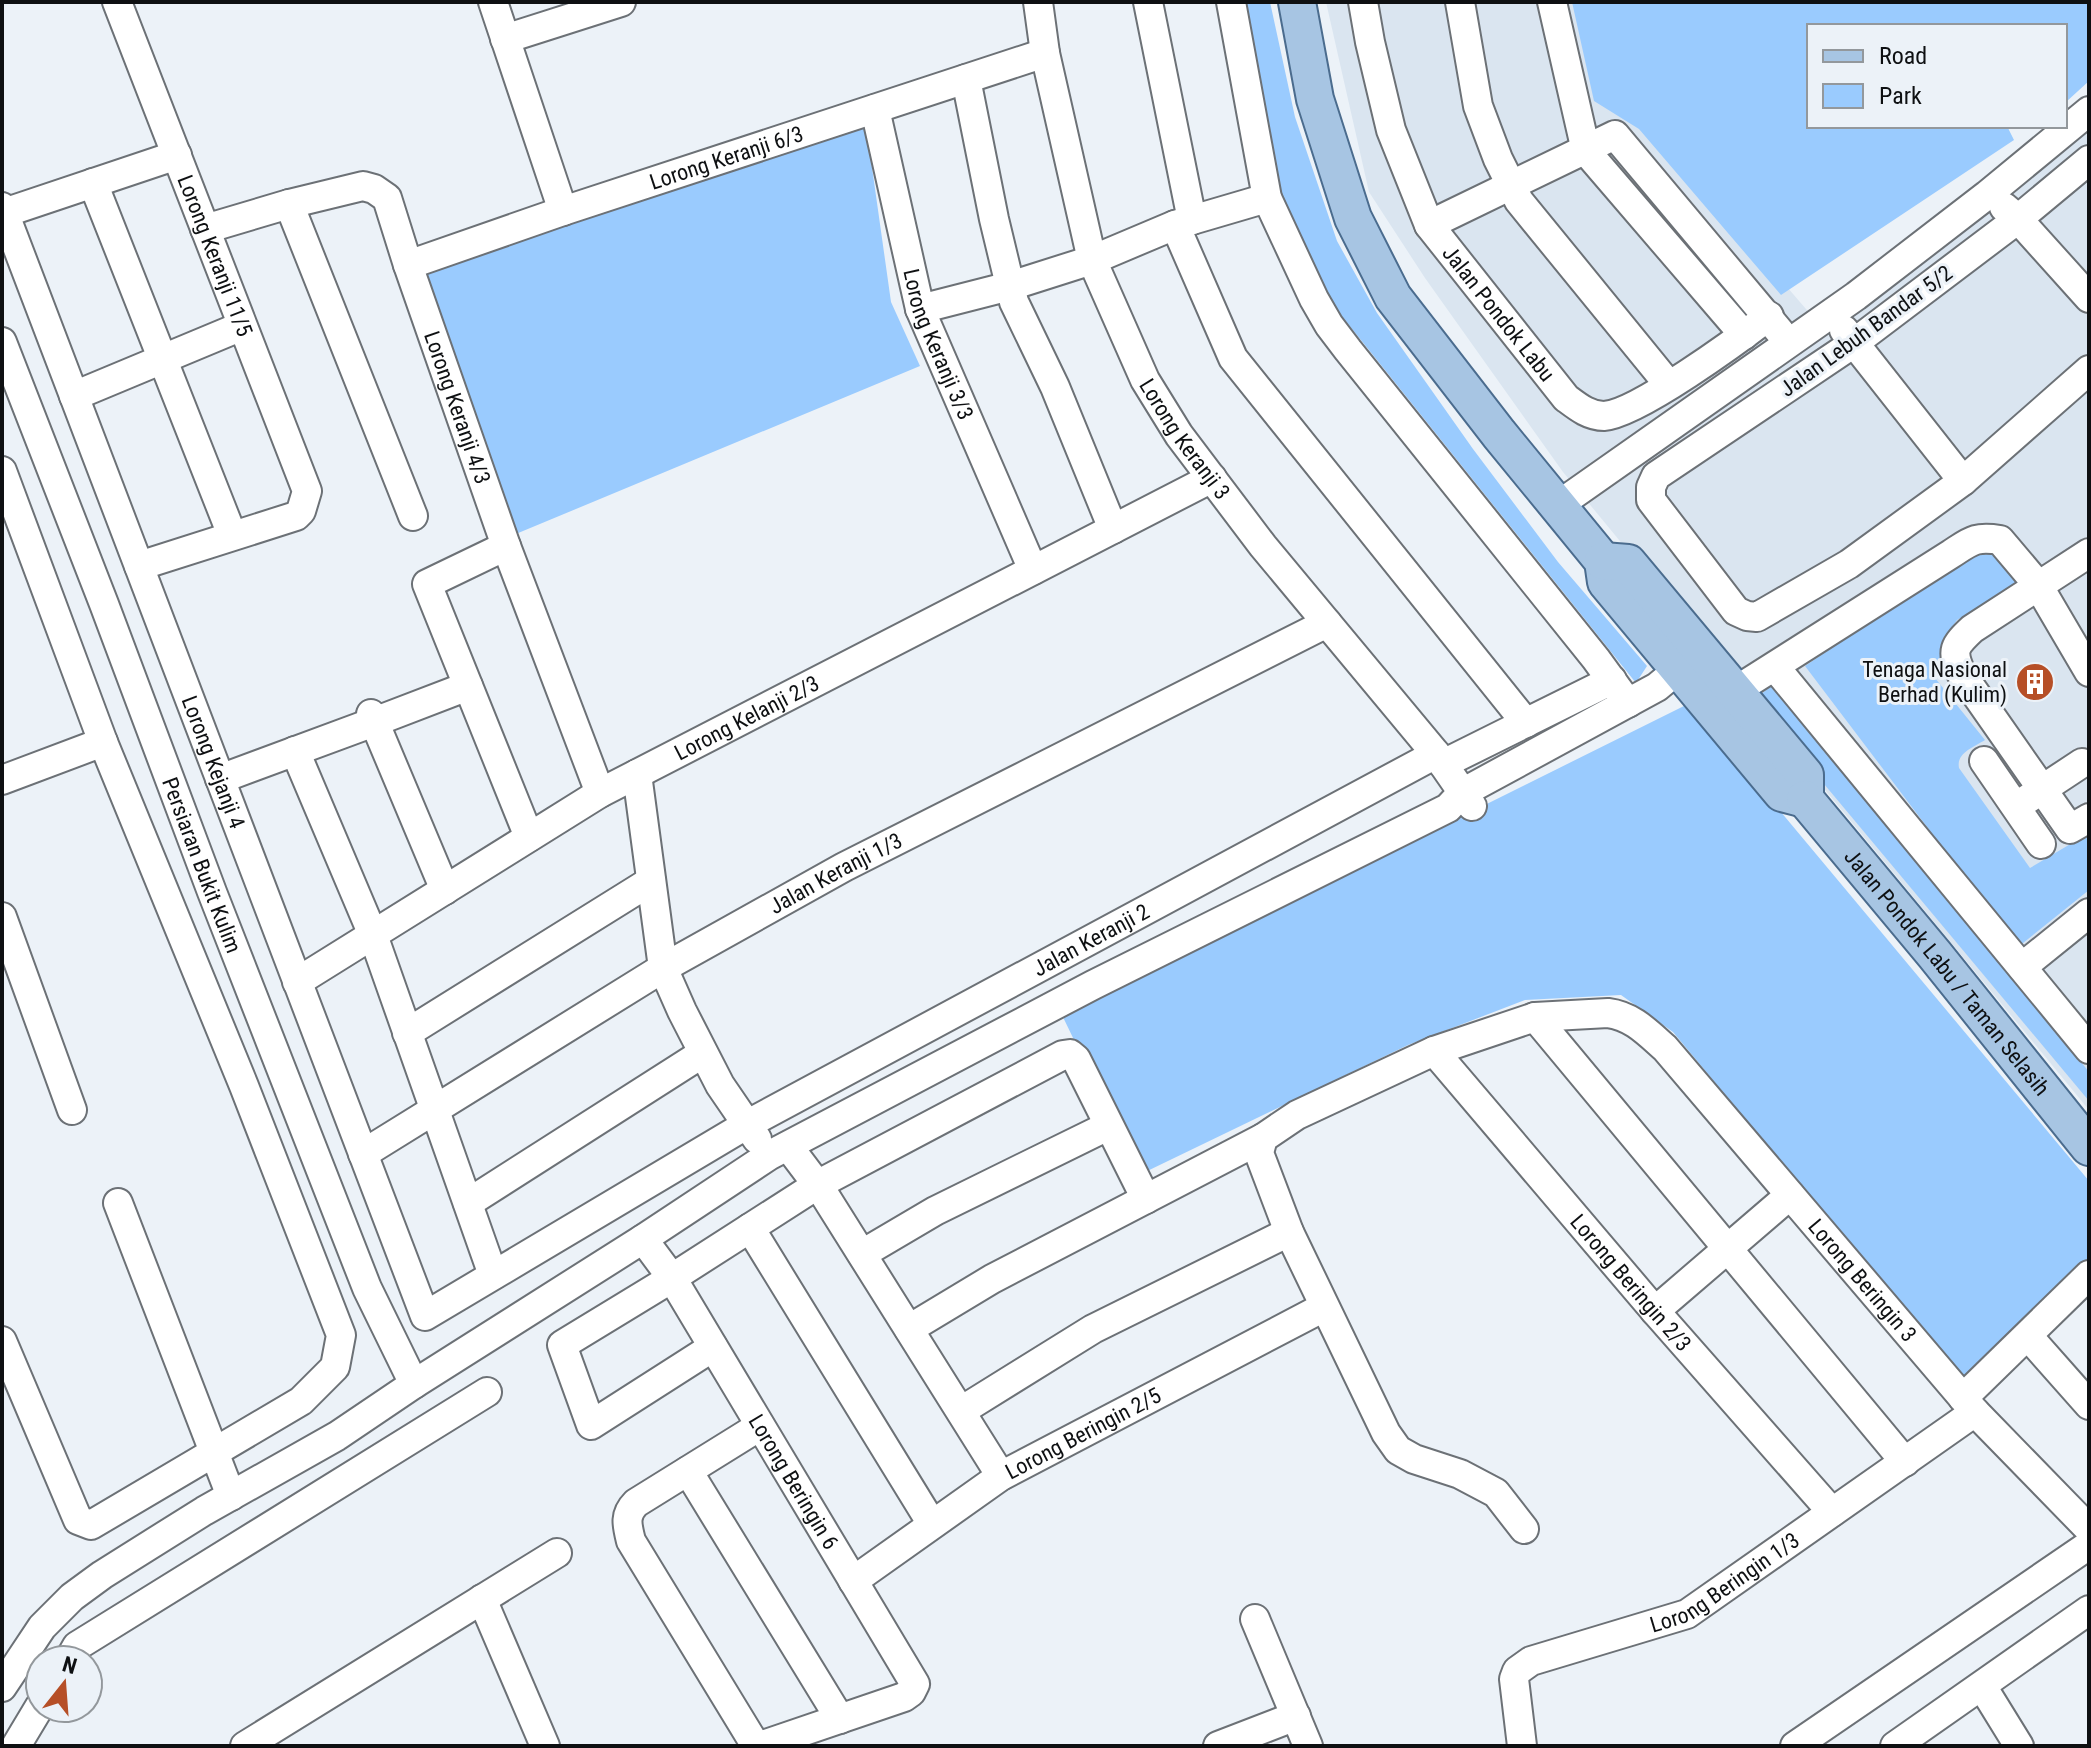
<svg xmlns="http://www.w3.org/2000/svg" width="2091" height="1748" viewBox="0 0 2091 1748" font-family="'Roboto Condensed',sans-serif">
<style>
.built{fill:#dae5f0}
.green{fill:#9acbfe}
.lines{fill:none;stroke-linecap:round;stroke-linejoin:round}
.minor-casing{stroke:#6c7176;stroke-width:32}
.major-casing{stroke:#4b6c8e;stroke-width:40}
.minor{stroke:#fff;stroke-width:28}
.major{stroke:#a7c5e3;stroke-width:36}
.labels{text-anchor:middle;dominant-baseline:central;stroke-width:6;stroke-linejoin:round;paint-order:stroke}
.street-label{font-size:22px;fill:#0e1012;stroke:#ecf2f8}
.poi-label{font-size:22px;fill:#0e1012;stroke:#ecf2f8;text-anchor:end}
</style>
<rect width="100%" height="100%" fill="#ecf2f8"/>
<polygon class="built" points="1326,2 1602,2 1621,94 1812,316 2089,119 2089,1110 1563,472 1425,278 1369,192"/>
<g class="green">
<polygon points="1245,2 1270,2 1295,117 1337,241 1377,313 1473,449 1558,562 1647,666 1636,683 1336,309 1279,196"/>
<polygon points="1572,2 2089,2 2089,81 2066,102 2065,26 1809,26 1809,126 2007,126 2014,140 1781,295 1639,129 1594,101"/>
<polygon points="866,125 891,302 920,366 511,536 415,272"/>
<path d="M 1995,553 L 2021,581 L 1957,620 L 1942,642 L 1942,671 L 1935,678 L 1985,740 C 1974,747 1956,753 1959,768 L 2030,868 L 2089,833 L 2089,890 L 2018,947 L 1805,666 L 1970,554 Z"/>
<polygon points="1774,684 1790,694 2089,1072 2089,1101 1819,778 1756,698"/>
<polygon points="1690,703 2089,1181 2089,1261 1965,1384 1673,1032 1621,995 1525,1000 1408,1045 1139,1175 1062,1015"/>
</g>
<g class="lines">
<g class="minor-casing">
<g id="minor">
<path id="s1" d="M 117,2 L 307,491 L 301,511 L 296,516 L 139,566"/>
<polyline points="493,2 563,211"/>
<path id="s2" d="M 1038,2 L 1045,53 L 1092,260 L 1145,380 L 1179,435 L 1263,546 L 1436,754 L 1472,806"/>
<polyline points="1148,2 1192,220"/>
<polyline points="1231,2 1267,198 1314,299 1329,325 1348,350 1596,659 1628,703"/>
<path id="s3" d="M 1363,2 L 1370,42 L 1391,130 L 1429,225 L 1566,398 C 1578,407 1589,416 1604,416 C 1637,414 1739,339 1769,316"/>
<polyline points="1460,2 1478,106 1498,159 1519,201 1669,385"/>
<polyline points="1552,2 1586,151 1744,335"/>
<polyline points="505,39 621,2"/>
<polyline points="966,79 994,219 1014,302 1055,387 1113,529"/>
<path id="s4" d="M 875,109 L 920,309 L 1033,570"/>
<polyline points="2089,160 2018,219 1854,343 1656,476 1651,487 1651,500 1736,611 1747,616 1757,617 1849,564 1963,481 2089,370"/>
<polyline points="93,183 232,535"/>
<polyline points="289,204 413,516"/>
<path id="s5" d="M 2,207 L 425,1316 L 746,1125 L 1436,754"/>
<polyline points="2004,207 2018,219 2089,298"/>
<polyline points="4,213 177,155"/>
<polyline points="1175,225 1233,358 1526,723"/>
<polyline points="1429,225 1615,135 1780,332"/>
<path id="s6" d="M 205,229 L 289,204 L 363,186 L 374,189 L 387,198 L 408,265 L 506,546 L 600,793"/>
<path id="s7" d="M 408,265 L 563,211 L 1045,53"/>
<polyline points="920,309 1010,286 1092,260 1175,225 1267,198"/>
<polyline points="1844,330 1963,481"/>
<path id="s8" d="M 2,342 L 104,604 L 212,892 L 367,1288 L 414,1384"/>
<polyline points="74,396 242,326"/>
<polyline points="2,471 103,742 244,1086 341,1335 335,1367 301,1401 91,1525 78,1520 2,1341"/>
<polyline points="1557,506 1856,296 1987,195 2089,111"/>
<polyline points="506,546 427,584 529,837"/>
<path d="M 2089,553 L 1972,629 C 1954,646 1951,650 1961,673 L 2070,829 L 2089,818"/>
<polyline points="1775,667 2089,1049"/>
<path d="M 1720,704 L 1735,691 L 1951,554 C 1971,541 1975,536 2000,540 L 2038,585 L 2089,672"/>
<polyline points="371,714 445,890"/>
<polyline points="295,751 373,935 493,1275"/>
<polyline points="1984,761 2041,844"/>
<polyline points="1443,764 1612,680"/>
<polyline points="637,774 663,968 682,1011 720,1085 757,1139"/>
<polyline points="220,779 374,722 468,686"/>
<polyline points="2,780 103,742"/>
<polyline points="2026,800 2082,763"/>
<polyline points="2,917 72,1110"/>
<polyline points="2022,967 2089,913"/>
<path id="s9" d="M 297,982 L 600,793 L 1212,478"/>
<polyline points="1535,1017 1905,1462"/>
<polyline points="407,1033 651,881"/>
<path id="s10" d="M 1434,1051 L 1655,1311 L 1832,1512"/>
<polyline points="788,1146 822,1191 1001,1476"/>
<path id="s11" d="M 363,1154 L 663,968 L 844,867 L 1327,623"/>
<polyline points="118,1203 231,1496"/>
<polyline points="468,1203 703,1053"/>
<polyline points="750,1228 932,1524"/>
<path id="s12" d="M 643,1239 L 672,1278 L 915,1684 L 911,1692 L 904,1697 L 760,1746"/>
<polyline points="862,1254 935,1211 1108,1126"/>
<polyline points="1655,1311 1790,1195"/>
<polyline points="909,1329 992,1279 1263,1138"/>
<polyline points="2028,1336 2089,1405"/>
<polyline points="713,1347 591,1425 562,1345 672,1278 817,1185 1063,1055 1070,1054 1076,1059 1146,1199"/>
<polyline points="1963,1398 2089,1275"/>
<polyline points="961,1411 1093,1329 1289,1232"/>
<polyline points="688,1471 840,1719"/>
<path id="s13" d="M 1524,1529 L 1496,1493 L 1460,1474 L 1414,1459 L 1398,1450 L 1386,1433 L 1289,1232 L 1259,1153 L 1263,1138 L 1297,1115 L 1434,1051 L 1535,1017 L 1608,1013 C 1632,1016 1647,1032 1665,1048 L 1975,1412 L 2089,1529"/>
<path id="s14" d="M 853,1581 L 1001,1476 L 1324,1307"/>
<polyline points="482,1599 545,1746"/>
<polyline points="1255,1619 1308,1746"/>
<polyline points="69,1660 77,1646 487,1392"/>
<polyline points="1982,1686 2019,1746"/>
<polyline points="2,1687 42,1627 72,1597 102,1575 204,1511 337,1436 414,1384 643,1239 770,1155 1093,985 1448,808 1462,793 1657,687 1692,658"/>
<polyline points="16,1746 40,1706"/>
<polyline points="245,1746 557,1553"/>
<path d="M 756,1746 L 631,1541 C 627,1525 624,1515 636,1503 L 760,1426"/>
<polyline points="1218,1746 1296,1716"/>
<path id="s15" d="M 1522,1746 L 1514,1679 L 1517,1671 L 1531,1661 L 1687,1614 L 1975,1412"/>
<polyline points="1795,1746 2089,1545"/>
<polyline points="1895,1746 2089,1610"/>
</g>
</g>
<g class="major-casing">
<g id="major">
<polyline points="1297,2 1315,99 1353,218 1393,297 1499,434 1603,561 1606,582 1782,793 1805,799"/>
<polyline points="1603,561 1628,563 1805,775 1805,799"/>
<path id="s16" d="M 1805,799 L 1935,955 L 2089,1147"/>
</g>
</g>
<use href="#minor" class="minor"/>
<use href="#major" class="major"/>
</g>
<defs>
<g id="building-disc" transform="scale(2)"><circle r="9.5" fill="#b64f27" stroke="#ecf2f8"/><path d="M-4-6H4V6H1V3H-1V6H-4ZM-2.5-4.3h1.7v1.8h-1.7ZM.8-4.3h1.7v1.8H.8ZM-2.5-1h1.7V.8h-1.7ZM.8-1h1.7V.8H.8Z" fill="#fff"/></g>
</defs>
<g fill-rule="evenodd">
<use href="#building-disc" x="2035" y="682"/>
</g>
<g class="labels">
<g class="street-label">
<text stroke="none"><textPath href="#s7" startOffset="336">Lorong Keranji 6/3</textPath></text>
<text stroke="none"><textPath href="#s1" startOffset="272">Lorong Keranji 11/5</textPath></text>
<text stroke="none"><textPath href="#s3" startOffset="346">Jalan Pondok Labu</textPath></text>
<text transform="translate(1866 331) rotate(-36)">Jalan Lebuh Bandar 5/2</text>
<text stroke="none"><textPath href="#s4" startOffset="244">Lorong Keranji 3/3</textPath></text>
<text stroke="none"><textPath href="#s6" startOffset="412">Lorong Keranji 4/3</textPath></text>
<text stroke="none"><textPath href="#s2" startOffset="466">Lorong Keranji 3</textPath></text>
<text stroke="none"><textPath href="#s9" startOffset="522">Lorong Kelanji 2/3</textPath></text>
<text stroke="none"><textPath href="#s5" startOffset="594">Lorong Kejanji 4</textPath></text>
<text stroke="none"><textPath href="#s8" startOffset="560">Persiaran Bukit Kulim</textPath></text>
<text stroke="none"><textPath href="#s11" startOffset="550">Jalan Keranji 1/3</textPath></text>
<text stroke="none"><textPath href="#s5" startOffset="1952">Jalan Keranji 2</textPath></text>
<text stroke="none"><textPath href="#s16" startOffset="224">Jalan Pondok Labu / Taman Selasih</textPath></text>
<text stroke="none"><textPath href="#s13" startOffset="1242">Lorong Beringin 3</textPath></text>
<text stroke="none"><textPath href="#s10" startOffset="304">Lorong Beringin 2/3</textPath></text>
<text stroke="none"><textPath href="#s14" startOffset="274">Lorong Beringin 2/5</textPath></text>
<text stroke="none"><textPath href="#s12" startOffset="286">Lorong Beringin 6</textPath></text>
<text stroke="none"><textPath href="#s15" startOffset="304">Lorong Beringin 1/3</textPath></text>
</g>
<g class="poi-label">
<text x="2007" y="669">Tenaga Nasional<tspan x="2007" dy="25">Berhad (Kulim)</tspan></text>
</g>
</g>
<rect width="2091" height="1748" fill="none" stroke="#0e1012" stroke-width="8"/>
<rect x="1807" y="24" width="260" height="104" fill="#ecf2f8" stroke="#93989c" stroke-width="2"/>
<rect x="1823" y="50" width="40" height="12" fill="#a7c5e3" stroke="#93989c" stroke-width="2"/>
<text x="1879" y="64" font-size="24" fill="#0e1012">Road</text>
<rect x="1823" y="84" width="40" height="24" fill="#9acbfe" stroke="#93989c" stroke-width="2"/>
<text x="1879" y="104" font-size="24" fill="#0e1012">Park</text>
<g transform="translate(64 1684) rotate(17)"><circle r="38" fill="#ecf2f8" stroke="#93989c" stroke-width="2"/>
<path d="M0-6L14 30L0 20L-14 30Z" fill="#b64f27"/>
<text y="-12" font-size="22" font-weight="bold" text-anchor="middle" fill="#0e1012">N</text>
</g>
</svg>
